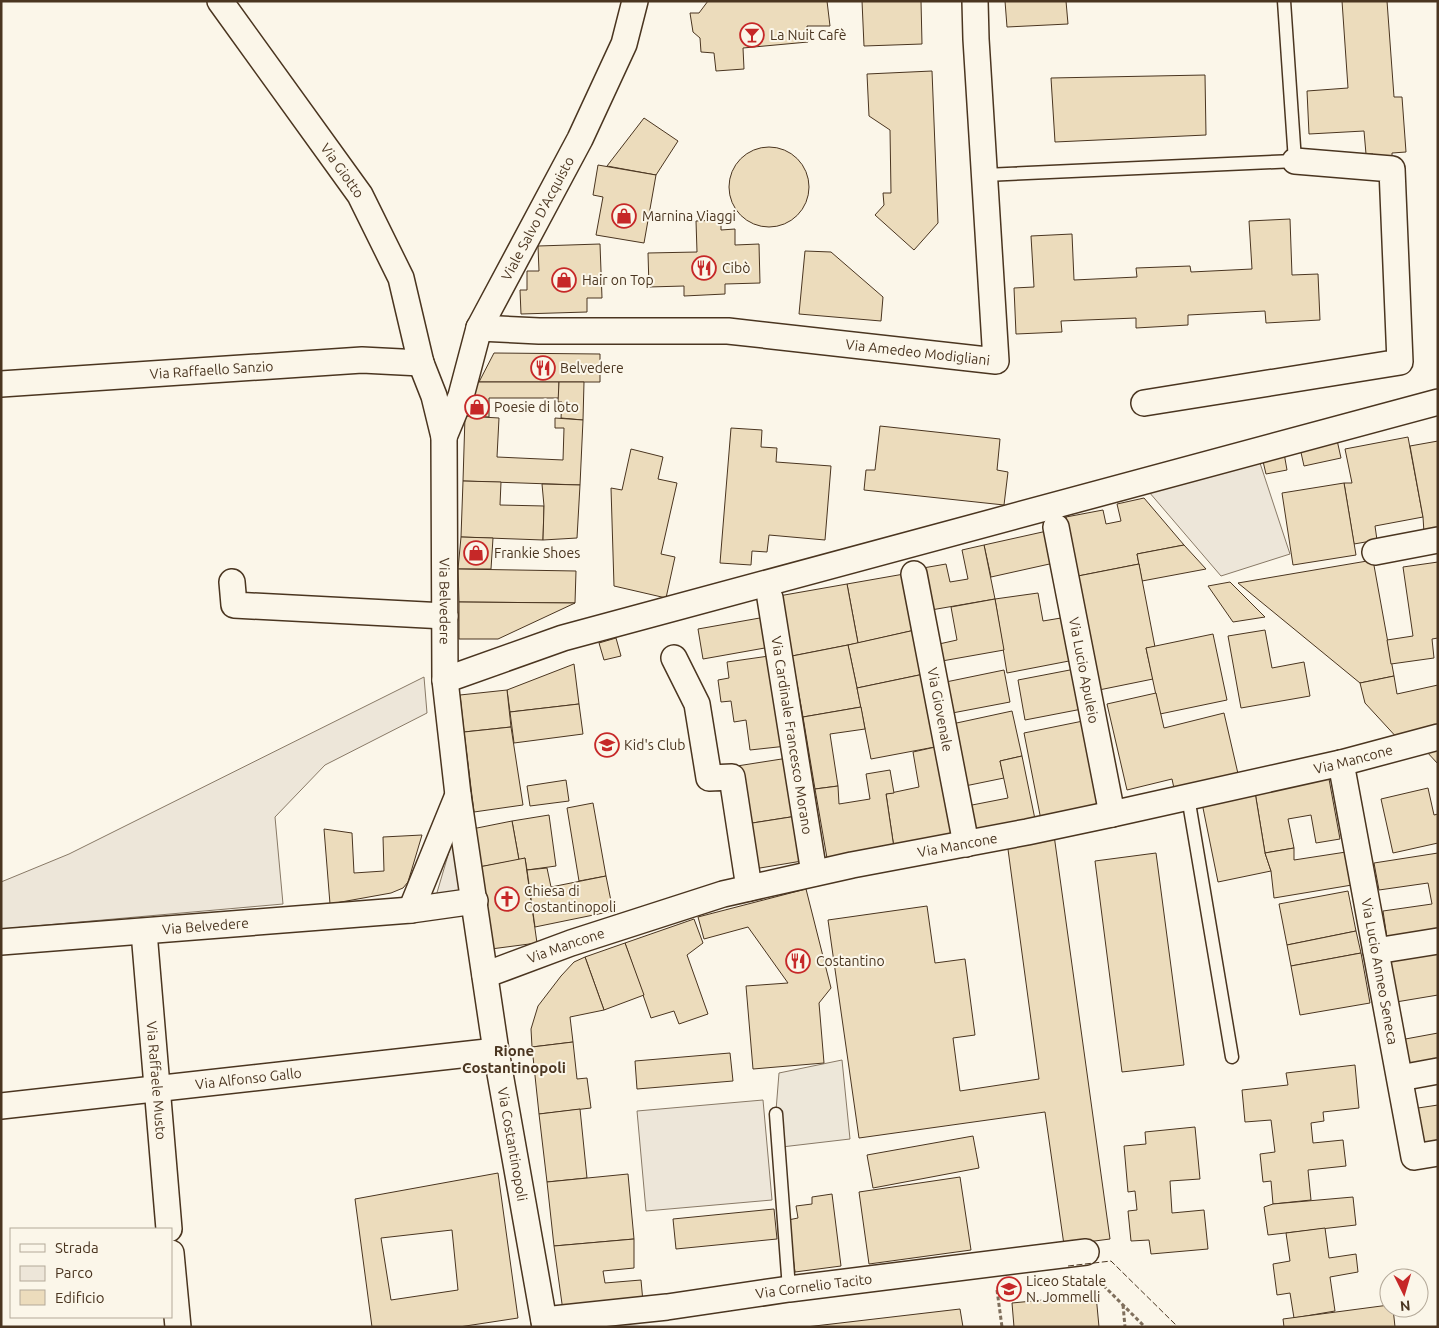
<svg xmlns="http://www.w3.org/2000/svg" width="1439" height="1328" viewBox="0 0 1439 1328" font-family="Ubuntu,sans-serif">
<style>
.green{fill:#ede6d9;stroke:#887966}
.parking{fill:#ede7d9;stroke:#887966}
.building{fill:#ecdcbc;stroke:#4a3520;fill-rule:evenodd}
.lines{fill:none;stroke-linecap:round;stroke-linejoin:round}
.lane-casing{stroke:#4a3520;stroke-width:15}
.street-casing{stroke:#4a3520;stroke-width:28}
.path{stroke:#7f6f5c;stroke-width:3;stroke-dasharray:4 2.5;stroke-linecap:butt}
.lane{stroke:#fbf6e9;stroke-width:12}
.street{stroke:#fbf6e9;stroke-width:25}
.fence{stroke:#4a3520;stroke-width:1;stroke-dasharray:6 2.5;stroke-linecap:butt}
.labels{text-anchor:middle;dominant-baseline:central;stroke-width:4;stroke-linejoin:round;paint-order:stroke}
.poi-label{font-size:14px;fill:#4a3520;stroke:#fbf6e9;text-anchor:start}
.street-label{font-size:14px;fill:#4a3520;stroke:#fbf6e9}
.neighbourhood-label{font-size:15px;font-weight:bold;fill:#4a3520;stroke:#fbf6e9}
</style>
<rect width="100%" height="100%" fill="#fbf6e9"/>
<g class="green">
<polygon points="1258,457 1290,554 1221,576 1149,492"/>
<polygon points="424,677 427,713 325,765 275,817 283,904 1,929 1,882 69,854"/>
<polygon points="456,828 469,892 436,896"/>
<polygon points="763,1100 772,1200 646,1211 637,1111"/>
</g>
<polygon class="parking" points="842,1060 850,1139 773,1148 779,1073"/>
<g class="building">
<polygon points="708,1 827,1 830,26 807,26 808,42 743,48 744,69 716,71 714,53 701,52 700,38 693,32 690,13 699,13"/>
<polygon points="862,1 921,1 922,44 864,46"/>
<polygon points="1005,1 1066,1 1068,24 1007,27"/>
<polygon points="1342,1 1387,1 1394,97 1402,97 1406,152 1392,153 1392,160 1374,161 1373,154 1366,154 1364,131 1309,134 1307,91 1348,88"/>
<polygon points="932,71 938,223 914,250 875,215 884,205 883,193 891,193 890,130 869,116 867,74"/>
<polygon points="1205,75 1206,135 1055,142 1051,78"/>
<polygon points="644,118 678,141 656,175 607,166"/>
<circle cx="769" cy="187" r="40"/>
<polygon points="598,165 656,175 644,243 596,235 603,197 593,195"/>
<polygon points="1290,219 1292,275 1318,274 1320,320 1266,323 1265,311 1188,315 1188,325 1136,328 1136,318 1061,321 1062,332 1016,334 1014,288 1034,287 1031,236 1072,234 1074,280 1137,277 1136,268 1190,266 1191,272 1252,269 1249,221"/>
<polygon points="721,220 721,230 735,229 735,245 759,244 760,283 725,284 725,294 684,296 684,286 649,287 648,253 697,252 696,221"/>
<polygon points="600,244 602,298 587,298 587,312 521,314 520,290 527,290 527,271 539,271 538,246"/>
<polygon points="805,251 831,252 883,297 881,321 799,314"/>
<polygon points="494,353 600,354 600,382 479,382"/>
<polygon points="479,382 559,382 559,398 489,398 489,417 465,416 466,394"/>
<polygon points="559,382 584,382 583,420 561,418 562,402 558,402"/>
<polygon points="465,416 499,418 497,457 563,460 564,428 555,428 555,418 583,420 580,485 463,481"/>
<polygon points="880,426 1000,439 997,470 1008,472 1004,505 864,490 866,470 875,470"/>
<polygon points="731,428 762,430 761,447 777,448 776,462 831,466 825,540 769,535 767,552 752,551 751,565 720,563"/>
<polygon points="1408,437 1423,517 1375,526 1377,540 1354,544 1344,483 1352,483 1345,449"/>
<polygon points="1337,440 1341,458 1304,466 1300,448"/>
<polygon points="1438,441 1438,530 1424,533 1423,517 1410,446"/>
<polygon points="631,449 663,457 658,479 677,483 661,554 675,557 666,598 614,586 611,488 622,490"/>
<polygon points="1284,453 1287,470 1266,474 1262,457"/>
<polygon points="463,481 501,482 500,505 544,506 543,540 461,537"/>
<polygon points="1344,483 1356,555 1293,565 1282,493"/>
<polygon points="542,484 580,485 577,538 543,540 544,506"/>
<polygon points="1144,498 1184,545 1137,554 1139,564 1078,576 1066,517 1103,510 1106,524 1121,521 1117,504"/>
<polygon points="1047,531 1054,563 991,577 984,545"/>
<polygon points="461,537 493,538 491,569 458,569"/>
<polygon points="984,545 995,599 931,610 923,568 946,564 950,582 968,579 962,550"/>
<polygon points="1184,545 1206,569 1142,581 1137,554"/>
<polygon points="1373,560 1394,676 1360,683 1238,583"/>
<polygon points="1438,562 1438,638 1432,639 1434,658 1391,664 1387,640 1413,636 1403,567"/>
<polygon points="1139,564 1155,647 1146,648 1153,679 1094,691 1078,576"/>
<polygon points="458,569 576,571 575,603 459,602"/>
<polygon points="904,574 915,630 858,643 847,584"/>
<polygon points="1230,582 1265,617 1233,622 1208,586"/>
<polygon points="847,584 858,643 792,656 773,597"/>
<polygon points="1038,593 1043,621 1061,618 1069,661 1007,673 995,599"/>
<polygon points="995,599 1004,650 942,661 939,644 957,640 951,607"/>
<polygon points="459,602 575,603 498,639 459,639"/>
<polygon points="771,616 776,646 703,659 698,629"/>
<polygon points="915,630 924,674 857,688 848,645"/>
<polygon points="1265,630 1272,668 1304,662 1310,696 1241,708 1228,636"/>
<polygon points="1213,634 1227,700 1160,714 1146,648"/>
<polygon points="616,638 621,656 604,660 599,643"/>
<polygon points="848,645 861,707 803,717 792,656"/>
<polygon points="776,655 787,746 750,750 746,720 734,722 731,701 721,702 718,680 729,678 727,662"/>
<polygon points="574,664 579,704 510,712 507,690"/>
<polygon points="1075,669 1082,709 1025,720 1018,680"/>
<polygon points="1004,670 1010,702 947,714 941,683"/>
<polygon points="924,674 940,746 871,759 857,688"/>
<polygon points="1394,676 1397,694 1438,685 1438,732 1400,741 1365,703 1360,683"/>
<polygon points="507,690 511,727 464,732 460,695"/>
<polygon points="1156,693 1164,728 1224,713 1239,778 1175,793 1172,779 1127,790 1107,704"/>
<polygon points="579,704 583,734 514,743 510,712"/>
<polygon points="861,707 865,729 830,734 838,786 815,789 803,717"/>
<polygon points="1012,711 1022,756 1000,761 1004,778 965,786 952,724"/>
<polygon points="1083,721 1100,809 1041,820 1024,733"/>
<polygon points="511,727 523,805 474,812 464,732"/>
<polygon points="940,746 956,836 894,848 886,794 919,787 913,752"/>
<polygon points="1438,749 1438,764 1426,751"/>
<polygon points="1022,756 1036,824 973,836 967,806 1008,798 1000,761"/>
<polygon points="788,758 797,816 746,824 737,766"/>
<polygon points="890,770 894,793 886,794 894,848 827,858 815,789 838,786 839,804 870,799 866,774"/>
<polygon points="1329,779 1340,839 1316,843 1311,815 1288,819 1294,848 1265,853 1255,792"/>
<polygon points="566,780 569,801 530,806 527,786"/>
<polygon points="1428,788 1434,815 1438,814 1438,843 1393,853 1381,799"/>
<polygon points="1255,792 1265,853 1271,871 1218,882 1202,803"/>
<polygon points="593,803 606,876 579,881 567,808"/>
<polygon points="549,815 556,866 527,870 525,858 519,860 512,821"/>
<polygon points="797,816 802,861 754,869 746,824"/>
<polygon points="512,821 519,860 479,867 472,829"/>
<polygon points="324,829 352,833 354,873 384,871 383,837 422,835 408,882 403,888 391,893 330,904"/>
<polygon points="1054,835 1110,1239 1064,1245 1045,1112 859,1138 828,920 927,906 935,963 965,959 975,1035 953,1038 960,1091 1039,1079 1007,842"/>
<polygon points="1294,848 1294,860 1346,852 1352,885 1274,898 1271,871 1265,853"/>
<polygon points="1156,853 1184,1065 1122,1072 1095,861"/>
<polygon points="1438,853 1438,931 1387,938 1383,911 1432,904 1428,883 1379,890 1374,863"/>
<polygon points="525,858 537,943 491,949 479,867"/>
<polygon points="547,868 551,887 606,876 613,911 535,927 527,870"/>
<polygon points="806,889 831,988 819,1003 824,1063 753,1069 746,986 788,983 748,927 704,939 698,917"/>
<polygon points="1348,891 1356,931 1287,945 1279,904"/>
<polygon points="694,919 703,943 687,955 708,1014 679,1024 674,1011 651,1018 625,943"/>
<polygon points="1356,931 1361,953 1291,966 1287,945"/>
<polygon points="625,943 644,995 604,1010 585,957"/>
<polygon points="1438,951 1438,995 1396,1002 1388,959"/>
<polygon points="1361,953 1370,1003 1300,1015 1291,966"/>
<polygon points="585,957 604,1010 570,1017 573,1042 532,1047 531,1029 538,1006 561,976 574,962"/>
<polygon points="1438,1033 1438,1064 1405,1069 1400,1040"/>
<polygon points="573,1042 577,1079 587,1078 591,1108 539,1114 532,1047"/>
<polygon points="730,1053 733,1081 637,1089 635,1061"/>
<polygon points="1355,1065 1359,1108 1323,1112 1324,1121 1311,1123 1313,1143 1343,1140 1346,1166 1308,1170 1311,1200 1273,1204 1271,1181 1263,1182 1260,1154 1275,1152 1271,1120 1245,1122 1242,1090 1288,1085 1286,1073"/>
<polygon points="1438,1105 1438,1140 1424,1143 1418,1108"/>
<polygon points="580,1109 587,1178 547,1182 539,1114"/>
<polygon points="1195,1127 1200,1179 1170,1181 1172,1213 1204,1210 1208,1249 1151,1254 1149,1240 1131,1241 1128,1211 1137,1210 1135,1191 1128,1192 1124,1146 1146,1144 1145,1132"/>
<polygon points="973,1136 979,1168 873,1188 867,1155"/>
<path d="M 498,1173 L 518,1318 L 459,1327 L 372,1327 L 355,1199 ZM 452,1230 L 458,1290 L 391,1300 L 381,1238 Z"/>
<polygon points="628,1174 634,1239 554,1246 547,1182"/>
<polygon points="960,1177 971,1250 869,1264 859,1192"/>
<polygon points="832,1194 841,1266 795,1272 788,1220 798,1218 796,1206 812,1204 812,1197"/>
<polygon points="1353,1197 1356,1225 1268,1235 1264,1207 1273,1204"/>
<polygon points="774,1209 777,1239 676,1249 673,1219"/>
<polygon points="1325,1228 1329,1258 1356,1254 1358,1272 1330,1277 1335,1311 1294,1318 1290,1293 1277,1295 1273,1264 1290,1261 1286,1233"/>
<polygon points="634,1239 634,1268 603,1271 605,1283 641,1280 643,1302 563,1311 554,1246"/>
<polygon points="1096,1295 1099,1327 1014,1327 1012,1303"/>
<polygon points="1389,1305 1389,1308 1393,1308 1395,1327 1284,1327 1283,1319"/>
<polygon points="960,1309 963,1327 806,1327"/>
</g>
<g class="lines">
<g class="lane-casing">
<g id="lane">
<polyline points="985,175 1295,161 1284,1"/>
<polyline points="1188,797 1232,1057"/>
<polyline points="776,1114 789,1289"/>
</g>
</g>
<g class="street-casing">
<g id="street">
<path id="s1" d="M 220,1 L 360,195 L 401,278 L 421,363 L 434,396 L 444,437 L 445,680 L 458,795 L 496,1051 L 545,1327"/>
<path id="s2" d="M 479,328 L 539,331 L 728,331 L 996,361 L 976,39 L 975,1"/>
<path id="s3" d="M 1,384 L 362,360 L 421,363"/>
<polyline points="1144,403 1400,362 1392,169 1295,161"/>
<path id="s4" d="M 444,437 L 461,396 L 479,328 L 580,139 L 624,44 L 635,1"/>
<path id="s5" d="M 1056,527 L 1112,814"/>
<polyline points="1375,552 1438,540"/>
<path id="s6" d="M 914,574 L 966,844"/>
<polyline points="232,582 234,605 445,616"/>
<path id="s7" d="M 770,598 L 814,873"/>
<polyline points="674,658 697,704 709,778 732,777 749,888"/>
<polyline points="445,680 563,638 1438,402"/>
<path id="s8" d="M 1341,763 L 1414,1157 L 1438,1153"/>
<polyline points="411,910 458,795"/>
<path id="s9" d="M 144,932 L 169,1229"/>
<path id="s10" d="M 1,942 L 411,910 L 475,901"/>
<polyline points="1376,951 1438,941"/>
<path id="s11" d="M 485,975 L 571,943 L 723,894 L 852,865 L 1027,832 L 1112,814 L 1341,763 L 1438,737"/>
<polyline points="1400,1078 1438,1071"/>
<path id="s12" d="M 1,1106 L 496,1051"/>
<polyline points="171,1253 178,1327"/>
<path id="s13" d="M 544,1320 L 667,1307 L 789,1289 L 1086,1252"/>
</g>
</g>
<g class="path">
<polyline points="1093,1279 1097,1279 1145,1327"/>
<polyline points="997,1290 1002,1327"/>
<polyline points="1123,1305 1125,1327"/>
</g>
<use href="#lane" class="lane"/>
<use href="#street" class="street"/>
<polyline class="fence" points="1068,1266 1111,1261 1178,1327"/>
</g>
<defs>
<g id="bar-ring" transform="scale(1.25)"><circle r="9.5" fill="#fbf6e9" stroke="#c62828" stroke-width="1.5"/><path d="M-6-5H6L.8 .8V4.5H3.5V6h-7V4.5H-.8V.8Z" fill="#c62828"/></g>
<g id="shop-ring" transform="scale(1.25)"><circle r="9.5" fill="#fbf6e9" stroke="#c62828" stroke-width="1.5"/><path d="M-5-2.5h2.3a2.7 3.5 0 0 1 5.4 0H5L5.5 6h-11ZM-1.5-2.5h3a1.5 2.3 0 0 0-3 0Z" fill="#c62828"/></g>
<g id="restaurant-ring" transform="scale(1.25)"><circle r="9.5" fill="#fbf6e9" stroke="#c62828" stroke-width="1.5"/><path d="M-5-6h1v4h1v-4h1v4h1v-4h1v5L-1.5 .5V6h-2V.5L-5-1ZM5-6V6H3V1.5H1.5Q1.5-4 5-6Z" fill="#c62828"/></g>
<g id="school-ring" transform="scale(1.25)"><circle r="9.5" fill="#fbf6e9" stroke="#c62828" stroke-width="1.5"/><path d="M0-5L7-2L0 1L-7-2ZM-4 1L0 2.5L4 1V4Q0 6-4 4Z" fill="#c62828"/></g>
<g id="church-ring" transform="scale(1.25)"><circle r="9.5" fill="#fbf6e9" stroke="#c62828" stroke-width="1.5"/><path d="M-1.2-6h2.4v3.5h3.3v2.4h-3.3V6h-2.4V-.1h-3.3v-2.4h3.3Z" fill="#c62828"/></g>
</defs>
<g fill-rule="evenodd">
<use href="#bar-ring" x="752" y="35"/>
<use href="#shop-ring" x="624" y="216"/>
<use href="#restaurant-ring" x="704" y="268"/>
<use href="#shop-ring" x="564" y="280"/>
<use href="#restaurant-ring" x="543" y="368"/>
<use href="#shop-ring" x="477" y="407"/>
<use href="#shop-ring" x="476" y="553"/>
<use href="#school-ring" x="607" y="745"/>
<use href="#church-ring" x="507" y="899"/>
<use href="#restaurant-ring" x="798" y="961"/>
<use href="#school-ring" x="1009" y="1289"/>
</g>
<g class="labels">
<g class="poi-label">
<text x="770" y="35">La Nuit Cafè</text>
<text x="642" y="216">Marnina Viaggi</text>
<text x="722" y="268">Cibò</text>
<text x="582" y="280">Hair on Top</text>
<text x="560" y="368">Belvedere</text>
<text x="494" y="407">Poesie di loto</text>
<text x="494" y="553">Frankie Shoes</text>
<text x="624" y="745">Kid's Club</text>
<text x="524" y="891">Chiesa di<tspan x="524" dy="16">Costantinopoli</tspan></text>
<text x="816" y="961">Costantino</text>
<text x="1026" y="1281">Liceo Statale<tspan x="1026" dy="16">N. Jommelli</tspan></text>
</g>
<g class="street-label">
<text stroke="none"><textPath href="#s1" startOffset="209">Via Giotto</textPath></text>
<text stroke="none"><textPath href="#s4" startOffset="239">Viale Salvo D'Acquisto</textPath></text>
<text stroke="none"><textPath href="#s2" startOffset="440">Via Amedeo Modigliani</textPath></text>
<text stroke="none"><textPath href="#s3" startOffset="211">Via Raffaello Sanzio</textPath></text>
<text stroke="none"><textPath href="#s1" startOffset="661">Via Belvedere</textPath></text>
<text stroke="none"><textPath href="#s5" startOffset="146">Via Lucio Apuleio</textPath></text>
<text stroke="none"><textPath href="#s6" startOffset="138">Via Giovenale</textPath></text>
<text stroke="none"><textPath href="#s7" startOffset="139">Via Cardinale Francesco Morano</textPath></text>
<text stroke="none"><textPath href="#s11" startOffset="896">Via Mancone</textPath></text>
<text stroke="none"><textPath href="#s11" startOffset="491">Via Mancone</textPath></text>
<text stroke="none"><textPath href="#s10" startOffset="205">Via Belvedere</textPath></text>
<text stroke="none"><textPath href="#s11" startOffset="86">Via Mancone</textPath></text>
<text stroke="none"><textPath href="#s8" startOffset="212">Via Lucio Anneo Seneca</textPath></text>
<text stroke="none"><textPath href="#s12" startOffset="249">Via Alfonso Gallo</textPath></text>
<text stroke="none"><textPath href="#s9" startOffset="149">Via Raffaele Musto</textPath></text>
<text stroke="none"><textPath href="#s1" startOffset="1209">Via Costantinopoli</textPath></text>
<text stroke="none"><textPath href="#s13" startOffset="272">Via Cornelio Tacito</textPath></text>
</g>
<g class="neighbourhood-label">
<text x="514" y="1050">Rione<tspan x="514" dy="17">Costantinopoli</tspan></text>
</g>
</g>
<rect width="1439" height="1328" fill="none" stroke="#4a3520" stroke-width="5"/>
<rect x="10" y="1228" width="162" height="90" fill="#fbf6e9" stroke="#b4a999"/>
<rect x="20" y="1244" width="25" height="8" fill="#fbf6e9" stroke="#b4a999"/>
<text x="55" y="1253" font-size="15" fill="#4a3520">Strada</text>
<rect x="20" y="1266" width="25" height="15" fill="#ede6d9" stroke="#b4a999"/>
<text x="55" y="1278" font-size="15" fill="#4a3520">Parco</text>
<rect x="20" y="1290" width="25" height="15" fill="#ecdcbc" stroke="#b4a999"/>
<text x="55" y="1303" font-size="15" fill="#4a3520">Edificio</text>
<g transform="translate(1404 1293) rotate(175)"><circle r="24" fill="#fbf6e9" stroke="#b4a999"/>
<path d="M0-4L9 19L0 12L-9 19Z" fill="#c62828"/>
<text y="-8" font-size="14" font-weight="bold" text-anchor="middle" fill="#4a3520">N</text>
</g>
</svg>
